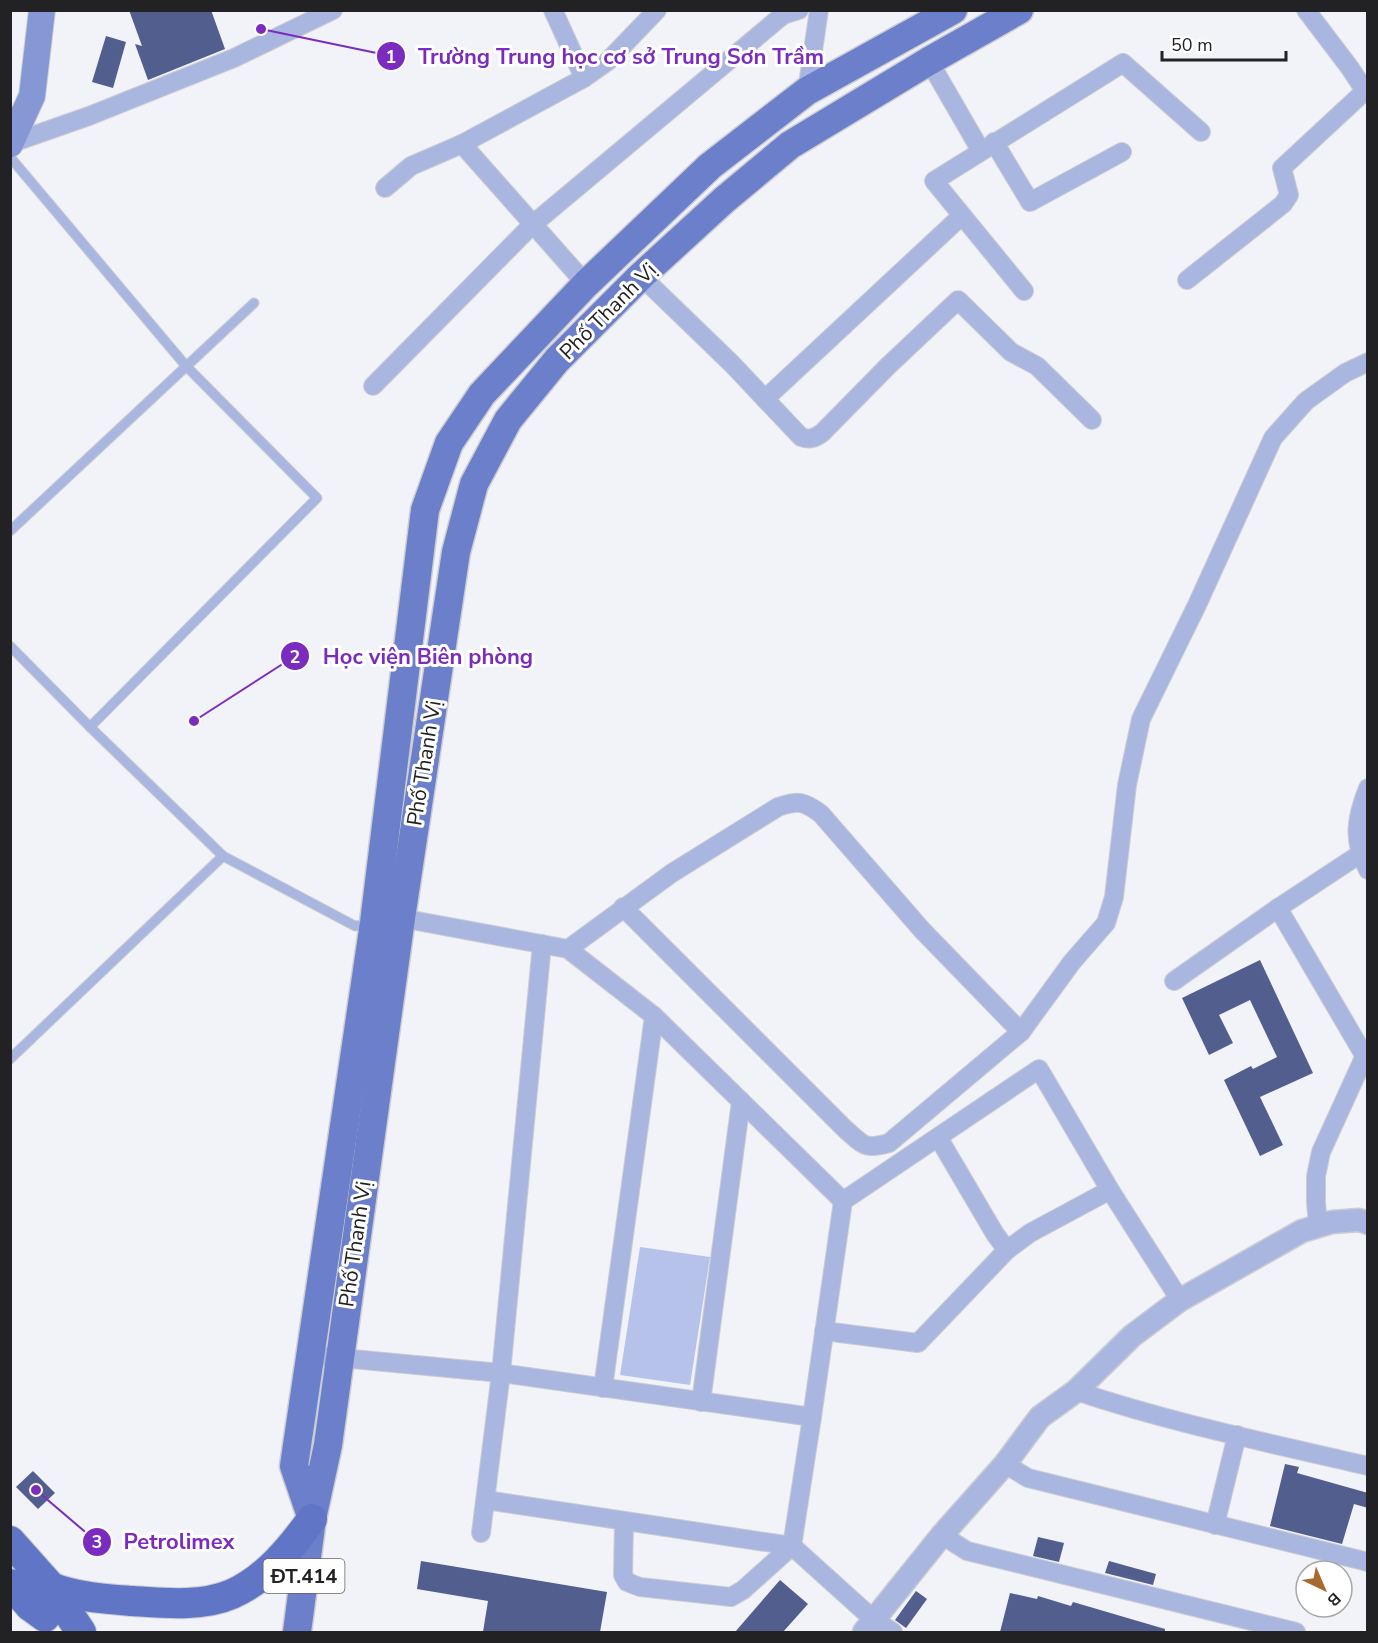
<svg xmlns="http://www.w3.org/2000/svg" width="1378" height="1643" viewBox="0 0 1378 1643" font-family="'Nunito Sans',sans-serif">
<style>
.green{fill:#b6c2ea}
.building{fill:#515e8e}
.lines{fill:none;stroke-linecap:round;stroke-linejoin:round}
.service-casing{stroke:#cccdd3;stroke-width:11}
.minor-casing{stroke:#cccdd3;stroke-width:20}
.tertiary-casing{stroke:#cccdd3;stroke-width:25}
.secondary-casing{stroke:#cccdd3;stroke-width:28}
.primary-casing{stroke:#cccdd3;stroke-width:31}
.trunk-casing{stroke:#cccdd3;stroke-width:32}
.service{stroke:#a9b6e0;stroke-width:9}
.minor{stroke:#a9b6e0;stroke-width:18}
.tertiary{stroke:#a9b6e0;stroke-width:22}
.secondary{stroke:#8597d5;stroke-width:26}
.primary{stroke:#6c7fcb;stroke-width:28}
.trunk{stroke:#6175c7;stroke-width:30}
.labels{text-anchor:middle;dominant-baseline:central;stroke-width:6;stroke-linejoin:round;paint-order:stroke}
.shield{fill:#fff;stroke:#646466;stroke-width:1.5}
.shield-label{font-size:20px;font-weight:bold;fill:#222224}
.street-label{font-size:21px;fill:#222224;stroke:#fff}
.leader{fill:none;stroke:#7b2cbf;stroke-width:2}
.callout-dot{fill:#7b2cbf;stroke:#fff;stroke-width:2}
.mark-label{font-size:18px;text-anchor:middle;font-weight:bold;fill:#fff}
.callout-label{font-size:22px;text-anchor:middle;font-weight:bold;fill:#7b2cbf;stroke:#fff;stroke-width:6;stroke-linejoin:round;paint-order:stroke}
</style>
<rect width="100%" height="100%" fill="#f1f3f9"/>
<polygon class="green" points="640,1247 710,1257 690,1385 620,1375"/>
<g class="building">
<polygon points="129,10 211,10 225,49 148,80 135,44 142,46"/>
<polygon points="106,36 126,42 113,88 92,82"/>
<polygon points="1260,960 1313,1073 1260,1097 1283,1145 1260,1156 1224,1080 1251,1066 1253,1069 1277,1057 1250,1000 1219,1015 1233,1043 1209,1055 1182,998"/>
<polygon points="1285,1464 1299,1467 1297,1473 1368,1493 1368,1508 1354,1504 1342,1544 1270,1526"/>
<polygon points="33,1471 55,1493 38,1509 16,1487"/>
<polygon points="1038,1537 1064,1543 1059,1562 1033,1556"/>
<polygon points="421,1561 607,1592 600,1632 483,1632 488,1601 417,1589"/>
<polygon points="1109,1561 1156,1574 1153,1585 1105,1573"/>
<polygon points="780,1580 808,1604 783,1632 735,1632"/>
<polygon points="916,1591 927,1599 906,1628 895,1620"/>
<polygon points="1010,1593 1037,1599 1038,1596 1071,1606 1073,1602 1165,1629 1165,1632 1000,1632"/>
</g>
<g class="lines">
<g class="service-casing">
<g id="service">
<polyline points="10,157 186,366 317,498 90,727"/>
<polyline points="10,531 254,303"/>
<polyline points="10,646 90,727 223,856 355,926 371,924"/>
<polyline points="10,1059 223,856"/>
</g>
</g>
<g class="minor-casing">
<g id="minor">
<polyline points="553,10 584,78"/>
<polyline points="929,61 981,151"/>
<polyline points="807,91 819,10"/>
<polyline points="994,142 1030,202 1122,152"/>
<polyline points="12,143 89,116 234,58 333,10"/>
<polyline points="462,144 586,284"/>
<polyline points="385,188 411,166 462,144 584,78 608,61 657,10"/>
<path d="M 641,276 L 732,364 L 801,437 C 810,440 815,438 822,433 L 888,366 L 958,300 L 1011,352 L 1037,366 L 1092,420"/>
<polyline points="1187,280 1283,204 1289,195 1282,168 1365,91 1350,68 1306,10"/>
<polyline points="1024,291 934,181 1123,63 1201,132"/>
<polyline points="373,386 532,225 783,15 799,10"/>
<polyline points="765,399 955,222"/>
<path d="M 1368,788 C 1356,818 1352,840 1368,870"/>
<path d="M 623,907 L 846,1130 C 864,1145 864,1150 889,1143 L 1021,1032 L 1072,962 L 1106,923 L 1114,897 L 1127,785 L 1141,719 L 1197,605 L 1273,438 L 1306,401 L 1345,373 L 1368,362"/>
<polyline points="1278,908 1364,1055"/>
<polyline points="401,918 568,949 654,1016 843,1201"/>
<path d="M 568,949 L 672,873 L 778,807 C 798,800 804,801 821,814 L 922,930 L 1021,1032"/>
<polyline points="1174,981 1278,908 1360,854"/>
<polyline points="938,1137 995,1234 1007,1250"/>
<polyline points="1318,1225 1316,1202 1316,1176 1321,1152 1368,1049"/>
<polyline points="824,1331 918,1343 1007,1250 1030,1233 1110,1190"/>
<polyline points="310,1355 501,1373 812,1417"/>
<polyline points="603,1388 654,1016"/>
<path d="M 1076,1391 C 1171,1423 1270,1443 1368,1466"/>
<polyline points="701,1402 741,1101"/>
<polyline points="1005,1464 1028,1478 1368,1562"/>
<polyline points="486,1500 792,1546 874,1620 893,1632"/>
<polyline points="624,1522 623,1575 627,1582 640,1587 731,1597 743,1590 792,1546 812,1417 843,1201 1039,1069 1110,1190 1180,1300"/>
<polyline points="1215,1525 1237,1435"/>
<polyline points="481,1533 501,1373 542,944"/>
<polyline points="942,1535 967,1551 1296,1632"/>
</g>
</g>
<g class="tertiary-casing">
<polyline id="tertiary" points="864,1632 942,1535 1005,1464 1040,1417 1076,1391 1132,1336 1180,1300 1302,1231 1332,1222 1359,1220 1368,1223"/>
</g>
<g class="secondary-casing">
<polyline id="secondary" points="10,144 32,96 42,10"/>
</g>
<g class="primary-casing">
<g id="primary">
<polyline points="312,1519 294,1466 374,923 425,510 449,443 482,394 586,284 710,166 807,91 953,10"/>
<polyline points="297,1632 312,1519 328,1445 401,918 456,552 474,484 508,420 557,360 641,276 724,200 790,145 929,61 1019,10"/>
</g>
</g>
<g class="trunk-casing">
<g id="trunk">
<polyline points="10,1541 51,1587 81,1632"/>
<polyline points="10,1584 30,1606 45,1617"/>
<path d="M 30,1606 L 51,1587 C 75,1597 106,1599 132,1601 C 164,1603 202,1607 232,1594 C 266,1579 291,1548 312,1519"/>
</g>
</g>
<use href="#service" class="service"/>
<use href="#minor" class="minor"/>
<use href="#tertiary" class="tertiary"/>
<use href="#secondary" class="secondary"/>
<use href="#primary" class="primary"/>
<use href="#trunk" class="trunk"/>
</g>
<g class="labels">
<rect class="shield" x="263.5" y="1559" width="81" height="34" rx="4.5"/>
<g class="shield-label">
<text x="304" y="1576">ĐT.414</text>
</g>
<g class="street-label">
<text transform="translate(608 311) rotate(-45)">Phố Thanh Vị</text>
<text transform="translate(424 763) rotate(-81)">Phố Thanh Vị</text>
<text transform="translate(355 1244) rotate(-82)">Phố Thanh Vị</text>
</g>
</g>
<path class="leader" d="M261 29L391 56M194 721L295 656M36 1490L97 1542"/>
<g class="callout-dot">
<circle cx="261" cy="29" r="6"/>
<circle cx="194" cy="721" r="6"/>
<circle cx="36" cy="1490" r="6"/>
<circle cx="391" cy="56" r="15"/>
<circle cx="295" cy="656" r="15"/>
<circle cx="97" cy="1542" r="15"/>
</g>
<g class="mark-label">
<text x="391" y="63">1</text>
<text x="295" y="663">2</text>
<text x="97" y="1548">3</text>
</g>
<g class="callout-label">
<text x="621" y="64">Trường Trung học cơ sở Trung Sơn Trầm</text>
<text x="428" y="664">Học viện Biên phòng</text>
<text x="179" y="1549">Petrolimex</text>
</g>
<rect width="1378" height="1643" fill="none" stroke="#222224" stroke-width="24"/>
<g transform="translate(1324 1589) rotate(136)"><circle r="28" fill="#ffffff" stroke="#a7a7a7" stroke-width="1.5"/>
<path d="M0-4.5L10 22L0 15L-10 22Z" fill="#a7692e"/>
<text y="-9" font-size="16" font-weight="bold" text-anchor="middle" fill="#222224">B</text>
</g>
<path d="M1162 51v9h124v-9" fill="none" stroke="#222224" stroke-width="3"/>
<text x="1171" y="51" font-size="18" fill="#222224" stroke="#ffffff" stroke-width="4.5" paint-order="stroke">50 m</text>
</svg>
